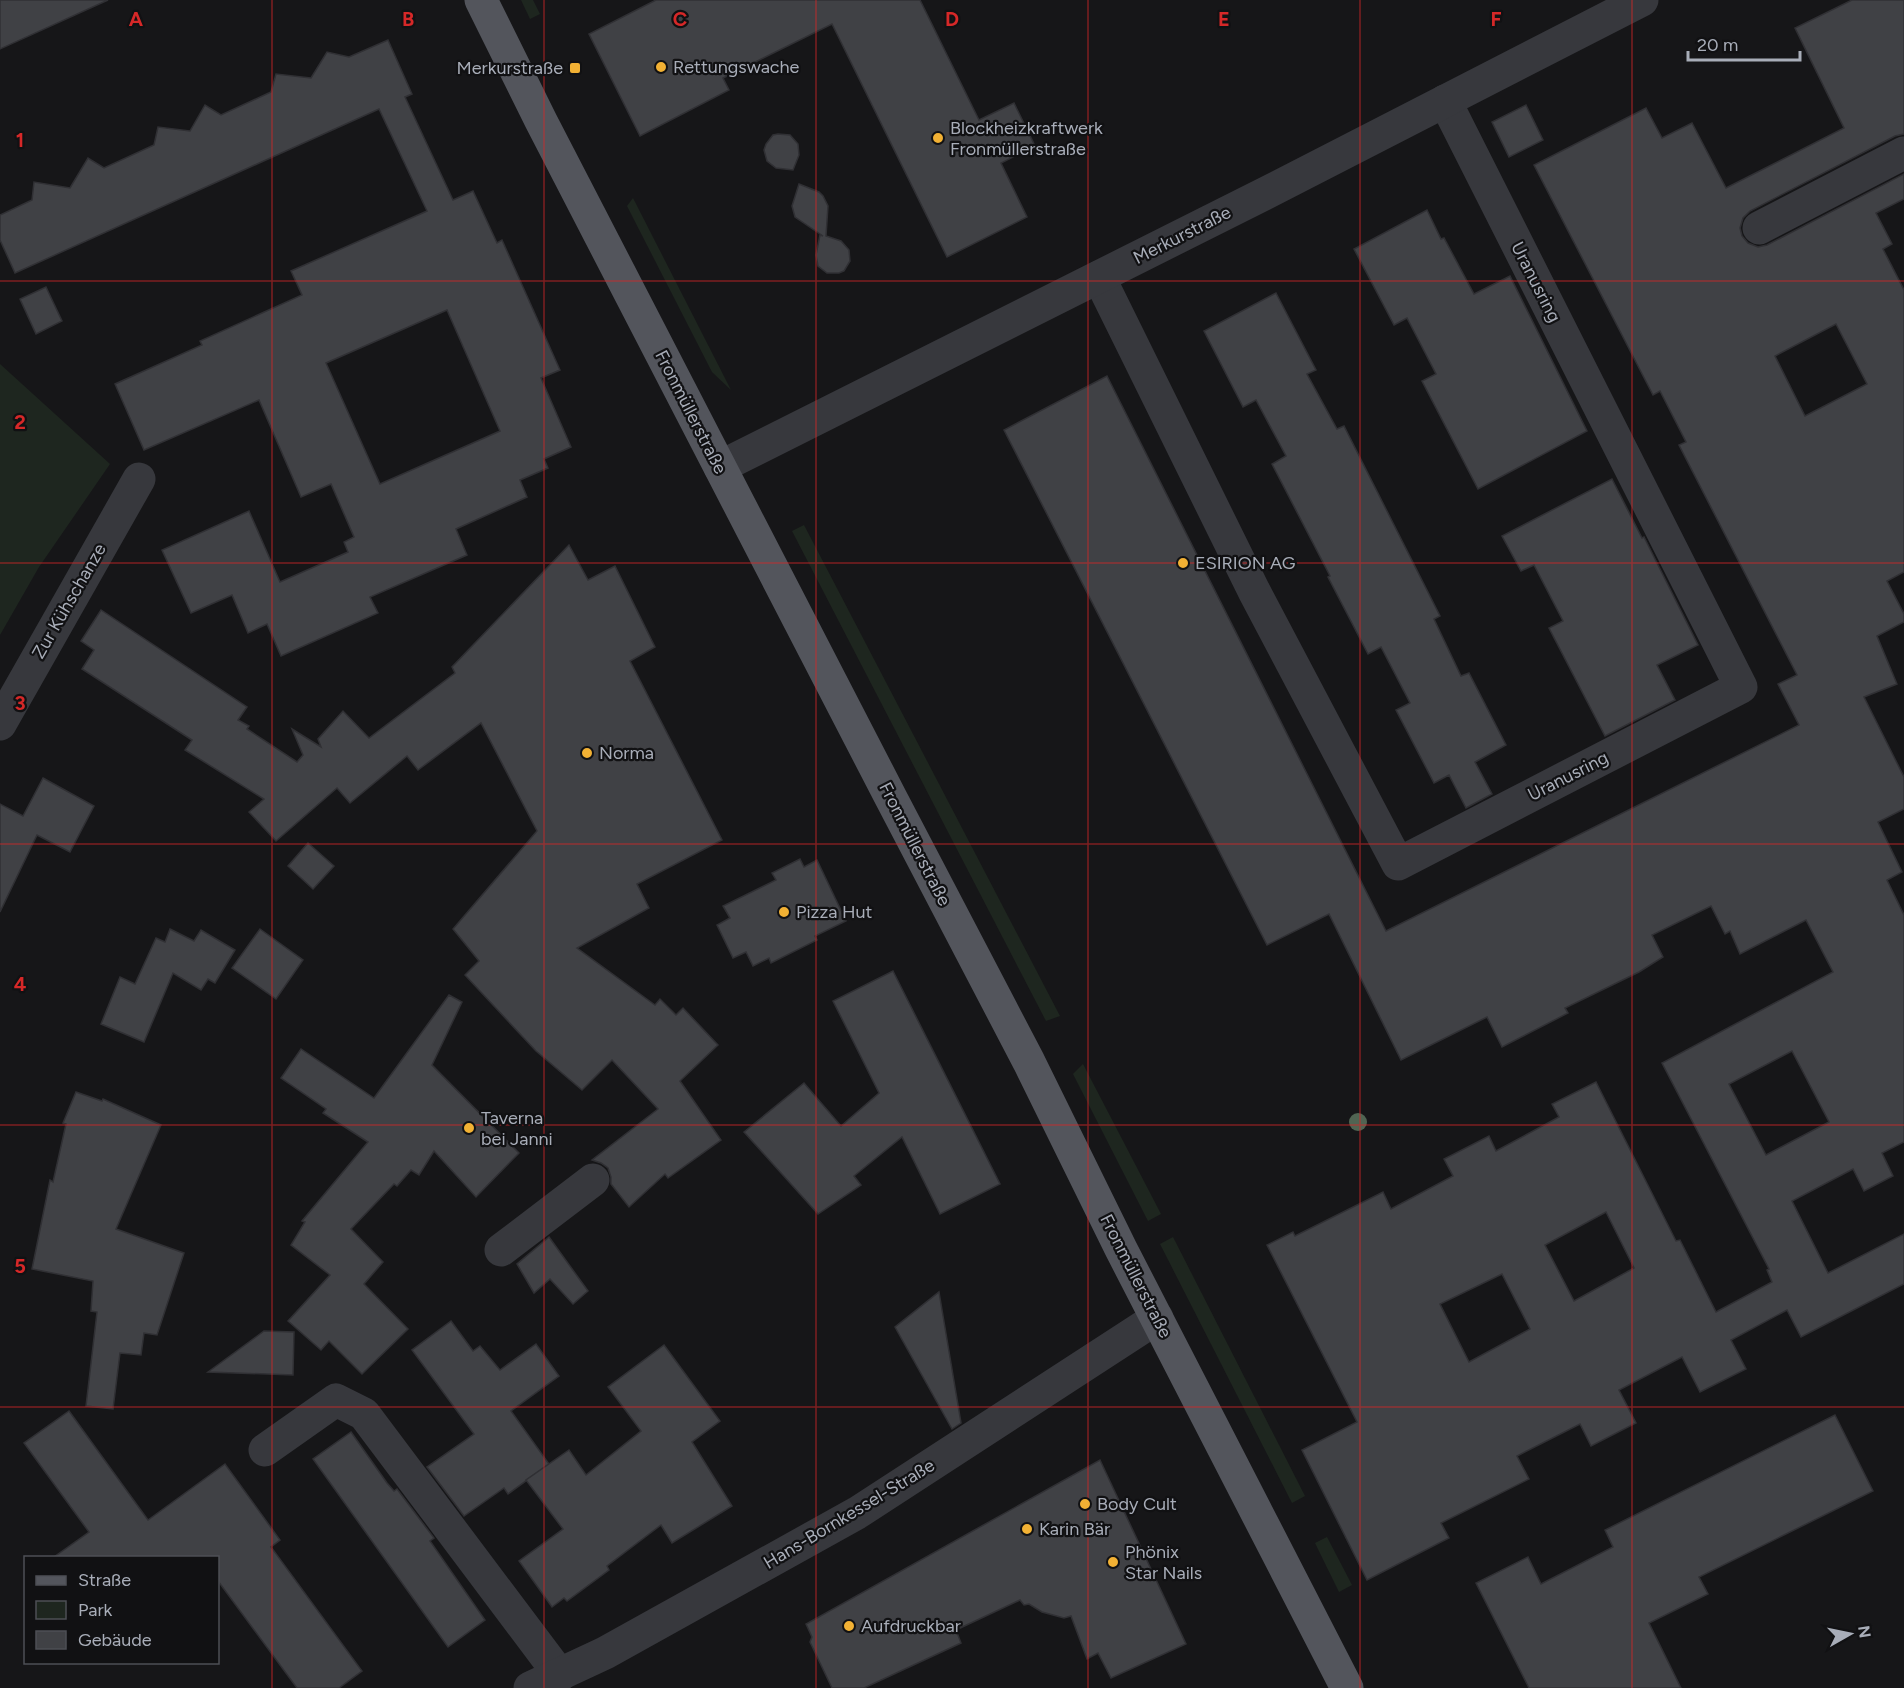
<svg xmlns="http://www.w3.org/2000/svg" width="1904" height="1688" viewBox="0 0 1904 1688" font-family="Figtree,sans-serif">
<style>
.green{fill:#1e261f}
.building{fill:#404145;stroke:#303034;stroke-width:1.5;fill-rule:evenodd}
.lines{fill:none;stroke-linecap:round;stroke-linejoin:round}
.minor{stroke:#37383d;stroke-width:33}
.major{stroke:#53555c;stroke-width:33}
.tree{fill:#506452}
.grid{fill:none;stroke:#d62828;stroke-width:1.5;stroke-opacity:0.55}
.poi-dot{fill:#f2b134;stroke:#111113;stroke-width:2}
.labels{text-anchor:middle;dominant-baseline:central;stroke-width:4.5;stroke-linejoin:round;paint-order:stroke}
.poi-label{font-size:18px;fill:#a8adb8;stroke:#111113;text-anchor:start}
.street-label{font-size:18px;fill:#a8adb8;stroke:#111113}
.grid-label{font-size:20px;text-anchor:middle;font-weight:bold;fill:#d62828;stroke:#111113;stroke-width:4.5;stroke-linejoin:round;paint-order:stroke}
</style>
<rect width="100%" height="100%" fill="#161618"/>
<g class="green">
<polygon points="521,0 533,0 540,14 530,19"/>
<polygon points="633,198 731,390 712,372 627,206"/>
<polygon points="0,364 110,464 39,567 0,635"/>
<polygon points="804,525 1060,1016 1046,1021 792,531"/>
<polygon points="1083,1064 1161,1214 1148,1221 1073,1074"/>
<polygon points="1173,1237 1305,1496 1292,1503 1160,1244"/>
<polygon points="1327,1537 1352,1585 1339,1592 1315,1543"/>
</g>
<g class="building">
<polygon points="0,0 108,0 0,49"/>
<polygon points="656,0 920,0 979,120 1014,103 1035,146 1001,163 1027,217 947,257 832,24 723,78 729,90 640,136 589,34"/>
<path d="M 1852,0 L 1904,0 L 1904,134 L 1895,136 L 1750,211 L 1743,218 L 1740,228 L 1742,236 L 1748,243 L 1758,247 L 1767,245 L 1904,174 L 1904,199 L 1876,213 L 1892,244 L 1883,249 L 1904,290 L 1904,572 L 1887,581 L 1904,614 L 1904,622 L 1877,636 L 1897,684 L 1864,697 L 1904,777 L 1904,809 L 1878,822 L 1902,872 L 1887,880 L 1904,915 L 1904,1142 L 1882,1153 L 1893,1176 L 1864,1191 L 1853,1169 L 1792,1201 L 1828,1273 L 1904,1234 L 1904,1284 L 1801,1337 L 1787,1310 L 1731,1340 L 1746,1369 L 1700,1392 L 1682,1357 L 1619,1390 L 1636,1423 L 1591,1446 L 1580,1424 L 1517,1456 L 1529,1479 L 1441,1523 L 1449,1538 L 1367,1580 L 1302,1450 L 1357,1422 L 1267,1245 L 1293,1232 L 1295,1236 L 1383,1192 L 1391,1209 L 1453,1176 L 1444,1159 L 1489,1136 L 1496,1151 L 1559,1117 L 1552,1104 L 1596,1082 L 1676,1241 L 1680,1240 L 1716,1312 L 1772,1282 L 1767,1270 L 1769,1269 L 1662,1063 L 1833,972 L 1806,920 L 1740,954 L 1730,931 L 1725,934 L 1711,906 L 1652,935 L 1663,957 L 1639,972 L 1565,1008 L 1568,1013 L 1502,1047 L 1487,1017 L 1401,1060 L 1329,914 L 1267,945 L 1004,430 L 1107,376 L 1386,931 L 1799,725 L 1778,684 L 1797,675 L 1679,445 L 1686,442 L 1660,391 L 1653,395 L 1534,165 L 1646,108 L 1662,138 L 1692,123 L 1726,188 L 1844,128 L 1795,28 ZM 1836,324 L 1867,384 L 1805,416 L 1775,356 ZM 1792,1051 L 1829,1122 L 1766,1155 L 1729,1084 ZM 1606,1212 L 1634,1268 L 1574,1301 L 1545,1245 ZM 1502,1274 L 1530,1329 L 1469,1362 L 1440,1304 Z"/>
<path d="M 388,40 L 412,94 L 405,97 L 453,200 L 473,191 L 497,243 L 502,240 L 560,370 L 541,378 L 571,447 L 544,459 L 548,468 L 520,480 L 527,497 L 456,529 L 467,555 L 370,597 L 378,613 L 281,656 L 267,624 L 248,633 L 232,595 L 191,613 L 162,550 L 249,511 L 280,582 L 348,552 L 344,542 L 354,537 L 331,484 L 301,497 L 259,400 L 144,450 L 115,384 L 202,345 L 200,341 L 302,295 L 291,271 L 427,211 L 379,109 L 15,273 L 0,240 L 0,215 L 32,200 L 34,182 L 70,188 L 88,158 L 104,168 L 154,145 L 158,127 L 190,131 L 205,105 L 221,115 L 271,92 L 276,74 L 311,78 L 327,52 L 349,57 ZM 447,310 L 500,431 L 380,484 L 326,363 Z"/>
<polygon points="1526,105 1543,140 1509,157 1492,122"/>
<polygon points="778,134 790,135 798,144 799,155 793,170 776,168 767,161 764,150 766,144 773,135"/>
<polygon points="799,184 819,192 823,196 828,206 826,236 841,241 849,250 850,261 844,271 839,273 827,273 818,266 816,255 820,235 823,236 795,217 792,206"/>
<polygon points="1427,210 1441,239 1444,238 1474,294 1510,276 1587,431 1478,489 1422,381 1436,374 1407,318 1394,325 1354,249"/>
<polygon points="46,287 62,321 36,334 20,299"/>
<polygon points="1276,293 1316,370 1307,374 1337,429 1344,426 1440,616 1434,619 1461,676 1469,673 1506,745 1475,762 1492,794 1466,808 1449,775 1434,783 1396,710 1410,703 1381,647 1368,654 1328,577 1330,576 1272,464 1286,456 1256,400 1243,407 1204,331"/>
<polygon points="1612,479 1642,538 1644,537 1698,645 1657,665 1675,700 1605,736 1549,628 1563,621 1534,565 1521,571 1502,536"/>
<polygon points="569,545 588,580 615,566 655,647 630,661 722,840 637,884 649,908 577,948 655,1005 660,999 676,1015 683,1008 718,1045 680,1081 721,1140 668,1178 665,1174 629,1207 611,1184 611,1177 608,1168 601,1163 592,1160 658,1109 612,1060 582,1090 536,1051 465,975 479,961 453,929 537,831 481,723 418,770 407,756 350,803 337,788 276,841 249,812 264,799 185,750 192,740 82,669 94,650 81,641 101,610 247,707 238,720 249,726 247,729 297,762 303,755 292,729 321,747 318,739 343,711 369,738 455,673 452,667"/>
<polygon points="43,778 94,806 70,852 37,835 0,912 0,804 23,816"/>
<polygon points="308,843 334,866 313,889 288,866"/>
<polygon points="800,859 804,867 817,860 846,921 815,936 817,940 771,963 769,958 753,966 746,952 733,958 717,925 730,918 723,906 776,880 772,873"/>
<polygon points="170,929 194,941 201,930 235,950 215,983 208,979 201,990 173,973 144,1042 101,1024 120,977 135,984 156,938 165,942"/>
<polygon points="260,929 303,960 276,999 232,968"/>
<polygon points="893,971 1000,1184 940,1214 902,1137 854,1176 861,1185 818,1214 744,1132 804,1083 841,1126 879,1093 833,1001"/>
<polygon points="449,995 462,1002 432,1065 519,1153 476,1197 434,1151 419,1175 411,1170 397,1186 394,1184 351,1229 383,1262 364,1284 408,1329 362,1374 329,1341 321,1350 288,1321 330,1275 291,1245 305,1222 302,1221 368,1142 323,1113 326,1109 281,1078 301,1049 374,1098"/>
<polygon points="76,1092 102,1101 103,1099 161,1125 116,1229 184,1253 157,1335 144,1333 141,1355 120,1353 113,1409 86,1406 97,1312 91,1311 93,1281 32,1269 50,1180 53,1182 66,1124 63,1123"/>
<polygon points="549,1237 588,1291 573,1304 550,1279 534,1293 517,1264"/>
<polygon points="939,1292 961,1423 952,1429 895,1327"/>
<polygon points="451,1321 473,1351 480,1346 500,1370 536,1344 559,1376 511,1411 549,1464 508,1494 504,1488 464,1516 427,1467 474,1434 412,1350"/>
<polygon points="264,1331 294,1332 293,1375 208,1372"/>
<polygon points="664,1345 720,1421 692,1442 732,1506 672,1543 661,1525 607,1566 609,1570 567,1601 564,1598 552,1607 519,1561 563,1529 526,1480 569,1450 586,1475 641,1431 608,1387"/>
<polygon points="69,1411 148,1520 225,1464 280,1540 271,1547 362,1671 339,1688 297,1688 218,1581 218,1557 54,1557 89,1532 24,1443"/>
<polygon points="1835,1415 1873,1491 1699,1577 1708,1594 1649,1623 1681,1688 1529,1688 1476,1583 1528,1557 1541,1584 1613,1547 1605,1530"/>
<polygon points="351,1432 387,1483 394,1491 397,1489 434,1538 430,1541 485,1620 448,1647 313,1459"/>
<polygon points="1100,1460 1186,1644 1111,1678 1098,1653 1087,1659 1071,1616 1064,1618 1042,1612 1029,1604 1024,1605 1020,1600 956,1630 961,1643 864,1688 832,1688 810,1642 812,1637 806,1624"/>
</g>
<g class="lines">
<g class="minor">
<polyline points="1759,228 1904,153"/>
<polyline points="1099,277 1254,591 1398,864 1741,687 1445,101"/>
<polyline points="720,467 1268,192 1642,0"/>
<polyline points="0,724 139,479"/>
<polyline points="501,1250 593,1180"/>
<polyline points="265,1450 336,1400 364,1414 560,1675"/>
<polyline points="530,1688 605,1653 857,1513 1157,1318"/>
</g>
<polyline class="major" points="481,0 541,121 891,798 1029,1062 1121,1249 1347,1688"/>
</g>
<circle class="tree" cx="1358" cy="1122" r="9"/>
<path class="grid" d="M 272,0 L 272,1688M 544,0 L 544,1688M 816,0 L 816,1688M 1088,0 L 1088,1688M 1360,0 L 1360,1688M 1632,0 L 1632,1688M 0,281 L 1904,281M 0,563 L 1904,563M 0,844 L 1904,844M 0,1125 L 1904,1125M 0,1407 L 1904,1407"/>
<g class="poi-dot">
<circle cx="661" cy="67" r="6"/>
<rect x="569" y="62" width="12" height="12" rx="3"/>
<circle cx="938" cy="138" r="6"/>
<circle cx="1183" cy="563" r="6"/>
<circle cx="587" cy="753" r="6"/>
<circle cx="784" cy="912" r="6"/>
<circle cx="469" cy="1128" r="6"/>
<circle cx="1085" cy="1504" r="6"/>
<circle cx="1027" cy="1529" r="6"/>
<circle cx="1113" cy="1562" r="6"/>
<circle cx="849" cy="1626" r="6"/>
</g>
<g class="labels">
<g class="poi-label">
<text x="673" y="67">Rettungswache</text>
<text x="563" y="68" text-anchor="end">Merkurstraße</text>
<text x="950" y="128">Blockheizkraftwerk<tspan x="950" dy="21">Fronmüllerstraße</tspan></text>
<text x="1195" y="563">ESIRION AG</text>
<text x="599" y="753">Norma</text>
<text x="796" y="912">Pizza Hut</text>
<text x="481" y="1118">Taverna<tspan x="481" dy="21">bei Janni</tspan></text>
<text x="1097" y="1504">Body Cult</text>
<text x="1039" y="1529">Karin Bär</text>
<text x="1125" y="1552">Phönix<tspan x="1125" dy="21">Star Nails</tspan></text>
<text x="861" y="1626">Aufdruckbar</text>
</g>
<g class="street-label">
<text transform="translate(1182 235) rotate(-27)">Merkurstraße</text>
<text transform="translate(1536 282) rotate(63)">Uranusring</text>
<text transform="translate(691 412) rotate(63)">Fronmüllerstraße</text>
<text transform="translate(69 601) rotate(-60)">Zur Kühschanze</text>
<text transform="translate(1568 776) rotate(-27)">Uranusring</text>
<text transform="translate(915 844) rotate(63)">Fronmüllerstraße</text>
<text transform="translate(1136 1276) rotate(63)">Fronmüllerstraße</text>
<text transform="translate(849 1514) rotate(-31)">Hans-Bornkessel-Straße</text>
</g>
</g>
<g class="grid-label">
<text x="136" y="26">A</text>
<text x="408" y="26">B</text>
<text x="680" y="26">C</text>
<text x="952" y="26">D</text>
<text x="1224" y="26">E</text>
<text x="1496" y="26">F</text>
<text x="20" y="147">1</text>
<text x="20" y="429">2</text>
<text x="20" y="710">3</text>
<text x="20" y="991">4</text>
<text x="20" y="1273">5</text>
</g>
<rect x="24" y="1556" width="195" height="108" fill="#111113" stroke="#4d4f55" stroke-width="1.5"/>
<rect x="36" y="1576" width="30" height="9" fill="#53555c" stroke="#4d4f55" stroke-width="1.5"/>
<text x="78" y="1586" font-size="18" fill="#a8adb8">Straße</text>
<rect x="36" y="1601" width="30" height="18" fill="#1e261f" stroke="#4d4f55" stroke-width="1.5"/>
<text x="78" y="1616" font-size="18" fill="#a8adb8">Park</text>
<rect x="36" y="1631" width="30" height="18" fill="#404145" stroke="#4d4f55" stroke-width="1.5"/>
<text x="78" y="1646" font-size="18" fill="#a8adb8">Gebäude</text>
<g transform="translate(1850 1634) rotate(81)" stroke="#111113" stroke-width="4.5" paint-order="stroke">
<path d="M0-4.5L10 22L0 15L-10 22Z" fill="#a8adb8"/>
<text y="-9" font-size="16" font-weight="bold" text-anchor="middle" fill="#a8adb8">N</text>
</g>
<path d="M1688 51v9h112v-9" fill="none" stroke="#a8adb8" stroke-width="3"/>
<text x="1697" y="51" font-size="18" fill="#a8adb8" stroke="#111113" stroke-width="4.5" paint-order="stroke">20 m</text>
</svg>
